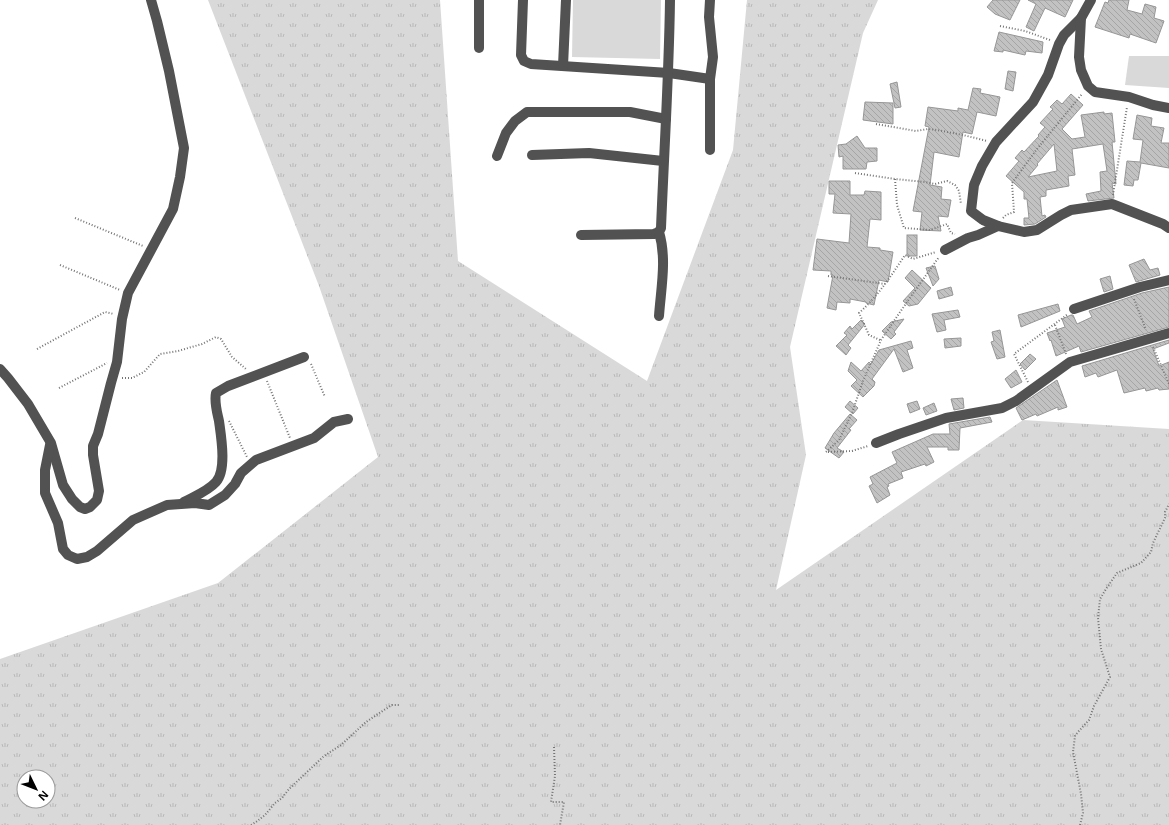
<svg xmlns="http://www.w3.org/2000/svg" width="1169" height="825" viewBox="0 0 1169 825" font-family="'Open Sans',sans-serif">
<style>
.grass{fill:url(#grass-tufts);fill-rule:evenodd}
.park{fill:#d9d9d9}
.building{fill:url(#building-back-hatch);stroke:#969696;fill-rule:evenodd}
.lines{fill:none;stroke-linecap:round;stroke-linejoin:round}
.path{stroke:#747474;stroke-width:2;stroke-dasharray:1 2;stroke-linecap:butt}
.minor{stroke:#525252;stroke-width:10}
</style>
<defs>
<pattern id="grass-tufts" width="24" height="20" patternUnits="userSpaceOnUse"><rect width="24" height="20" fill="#d9d9d9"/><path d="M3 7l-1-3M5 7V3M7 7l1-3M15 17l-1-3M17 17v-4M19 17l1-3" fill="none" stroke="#b8b8b8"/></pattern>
<pattern id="building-back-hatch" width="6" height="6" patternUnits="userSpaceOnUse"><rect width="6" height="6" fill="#c2c2c2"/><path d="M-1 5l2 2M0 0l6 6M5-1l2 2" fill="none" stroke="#a5a5a5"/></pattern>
</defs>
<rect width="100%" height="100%" fill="#fff"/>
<path class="grass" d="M 208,0 L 440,0 L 458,261 L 647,381 L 733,150 L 747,0 L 878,0 L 863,33 L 790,347 L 806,455 L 776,590 L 1023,420 L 1169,429 L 1169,825 L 0,825 L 0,659 L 218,583 L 378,457 L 319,286 ZM 24,777 L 48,777 L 48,801 L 24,801 Z"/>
<g class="park">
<polygon points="573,0 661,0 660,59 572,57"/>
<polygon points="1129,56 1169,56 1169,88 1125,85"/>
</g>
<g class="building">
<polygon points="993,0 1020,0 1010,20 995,14 987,7"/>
<polygon points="1028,0 1073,0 1065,17 1045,8 1034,31 1026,27 1036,4"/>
<polygon points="1109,0 1129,0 1127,10 1142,14 1145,4 1156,7 1154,18 1164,21 1156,43 1130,34 1129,38 1095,27 1105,2 1108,3"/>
<polygon points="999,32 1043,42 1042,53 1026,51 1025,55 1003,50 1003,52 994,51"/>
<polygon points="1008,71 1016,72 1013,91 1005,89"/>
<polygon points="897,82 901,107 895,108 890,84"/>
<polygon points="973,88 981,89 980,93 1000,97 996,116 977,112 972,134 963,132 959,157 934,152 930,185 942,187 941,199 951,200 948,217 938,216 941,231 920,230 922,212 913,211 929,127 925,126 928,107 958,111 958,108 968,110"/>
<path d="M 1071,94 L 1083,105 L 1062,129 L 1072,139 L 1085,137 L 1081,115 L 1104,112 L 1104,114 L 1112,113 L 1115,142 L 1112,142 L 1116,184 L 1112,183 L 1114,198 L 1088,201 L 1086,194 L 1101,191 L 1100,172 L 1107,171 L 1103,144 L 1072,149 L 1075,175 L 1068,176 L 1069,186 L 1046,190 L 1046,196 L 1040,197 L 1042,216 L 1045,215 L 1046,217 L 1035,224 L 1024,225 L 1024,218 L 1029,218 L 1027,199 L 1024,199 L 1024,192 L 1006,176 L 1019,161 L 1015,158 L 1022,150 L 1024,152 L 1039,136 L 1038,135 L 1045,127 L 1040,123 L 1053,109 L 1050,107 L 1057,100 L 1062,104 ZM 1054,144 L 1057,171 L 1028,177 L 1038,165 L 1037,164 Z"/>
<polygon points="865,102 893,103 893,124 863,120"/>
<polygon points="1137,115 1152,118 1151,126 1164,128 1161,143 1169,143 1169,168 1141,163 1138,180 1134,180 1133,186 1124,185 1127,161 1140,162 1143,140 1133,139"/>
<polygon points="857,136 865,148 877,148 877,161 867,162 866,169 843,169 843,156 839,157 838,145 846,144"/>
<polygon points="829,181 850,181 850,195 864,195 865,191 881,192 881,220 870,219 867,247 880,248 880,250 893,252 888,282 879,280 874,305 866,303 866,302 850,299 850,303 837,302 836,310 827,308 833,275 831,275 831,271 813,270 817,239 849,243 851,214 833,213 835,194 829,194"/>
<rect x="907" y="235" width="10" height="21"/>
<polygon points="1144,259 1150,270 1158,268 1160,275 1136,282 1129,265"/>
<polygon points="935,266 939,279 933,286 926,268"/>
<polygon points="912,270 931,288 918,304 909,306 903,301 915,288 905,278"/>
<polygon points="1110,276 1113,289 1104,292 1100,279"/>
<polygon points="951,287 953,295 939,299 937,291"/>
<polygon points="1169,287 1169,327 1081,352 1079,346 1056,356 1051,340 1050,341 1047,333 1065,327 1062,319 1071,315 1073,315 1077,324 1092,317 1089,311 1142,293"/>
<polygon points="1058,304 1060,311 1021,327 1018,315"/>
<polygon points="958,310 960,317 944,320 946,330 937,332 932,314"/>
<polygon points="904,319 894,332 896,334 891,339 882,331 891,322"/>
<polygon points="861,320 865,324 848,345 851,348 846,355 836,346 847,335 844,333 850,326 852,329"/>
<polygon points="1000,330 1005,357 997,359 991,342 994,341 992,332"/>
<polygon points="961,338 961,346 945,348 944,339"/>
<polygon points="1169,340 1169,343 1153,349 1159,366 1169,362 1169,389 1159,390 1158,388 1146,391 1145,388 1124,393 1117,370 1098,377 1096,373 1085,377 1082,366"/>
<polygon points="911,341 913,348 907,350 913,368 903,372 894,349 872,379 875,382 874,386 863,397 851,386 857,380 848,371 851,362 861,371 869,362 871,364 879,350"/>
<polygon points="1030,354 1036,359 1025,370 1020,364"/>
<polygon points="1016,370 1022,382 1011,388 1005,379"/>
<polygon points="1057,380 1067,407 1058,410 1058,407 1037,416 1036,414 1022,420 1016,408"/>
<polygon points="963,398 964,408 954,410 951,399"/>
<polygon points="850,401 858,408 853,414 845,407"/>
<polygon points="917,401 920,409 910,413 907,404"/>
<polygon points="934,403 937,411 926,415 923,408"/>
<polygon points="850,414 857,420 849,429 851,430 837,448 844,452 839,458 825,448 834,433"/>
<polygon points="990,417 992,422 960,428 959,450 948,450 948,447 927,447 934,462 926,466 925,464 901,472 903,478 888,484 889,486 887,487 890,495 877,503 869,486 873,484 870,477 897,463 892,452 933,434 950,434 949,424"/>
</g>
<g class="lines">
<g class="path">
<polyline points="1000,26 1025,31 1050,40"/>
<polyline points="876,124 916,131 928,129 937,130 963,135 987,141"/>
<polyline points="855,173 895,179 925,182 935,184 947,181 955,185 959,191 961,204"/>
<polyline points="895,179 897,205 904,228 930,230 947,224 951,233 955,234"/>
<polyline points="1113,195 1127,107"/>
<polyline points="75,218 143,246"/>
<polyline points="1003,218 1006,215 1014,212 1012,183 1037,149 1082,94"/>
<polyline points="60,265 120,290"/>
<polyline points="828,276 885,284"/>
<polyline points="1134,299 1146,330"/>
<polyline points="1055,325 1066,354"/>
<path d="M 880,340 L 869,335 L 859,313 C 878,296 891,276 905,255 L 913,259 L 936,252"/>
<polyline points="1153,347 1169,384"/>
<polyline points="37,349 105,312 114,314"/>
<polyline points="311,364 325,397"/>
<polyline points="122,378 132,378 144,372 160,354 178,351 202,344 216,337 221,339 232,357 246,369"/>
<polyline points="267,381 290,438"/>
<polyline points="1028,382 1014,354 1068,314"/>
<polyline points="59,388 107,363"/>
<polyline points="229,421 247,457"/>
<polyline points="826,452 839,440 852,413 863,381 881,340 907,302 939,257"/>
<polyline points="828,452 852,451 868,446"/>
<polyline points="554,747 555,776 551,802 564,802 560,825"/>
<polyline points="251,825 256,822 265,815 275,803 282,798 289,789 324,756 341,745 366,722 384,710 392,705 399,705"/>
<polyline points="1080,825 1083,813 1081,794 1073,752 1075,736 1078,732 1089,720 1094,706 1110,677 1101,649 1098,618 1100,599 1106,589 1117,573 1141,563 1151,552 1153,543 1165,518 1165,512 1169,504"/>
</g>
<g class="minor">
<polyline points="523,0 521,55 524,61 531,64 669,73 710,79"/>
<polyline points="710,0 709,17 713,57 710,79 710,150"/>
<polyline points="1091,0 1081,18 1064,35 1059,44 1048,75 1033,102 996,142 982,166 974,185 971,211 983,220 998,226 1024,232 1037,230 1061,215 1071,210 1112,204 1163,224 1169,228"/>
<polyline points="1081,18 1079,57 1081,70 1088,86 1095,92 1129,97 1153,105 1169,108"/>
<polyline points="479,48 479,0"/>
<polyline points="563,66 566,0"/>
<polyline points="532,155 589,153 663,161"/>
<polyline points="497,156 506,133 515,121 527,112 630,112 666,119"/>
<polyline points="581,235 654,234 659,232"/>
<polyline points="945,250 968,238 978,235 998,226"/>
<polyline points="1074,309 1140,287 1169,280"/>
<path d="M 659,316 C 661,288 667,259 659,232 L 661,228 C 664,152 669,76 670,0"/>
<polyline points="0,369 8,378 28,404 51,443 63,485 72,499 80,507 85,509 90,507 97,500 99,491 93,455 93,446 98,434 111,383 117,362 122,319 128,293 173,209 180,177 184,148 169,71 157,21 151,0"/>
<polyline points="876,443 899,434 946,418 1002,408 1016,401 1070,362 1169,333"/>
<polyline points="50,445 45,470 45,493 58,523 63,549 68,555 77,559 87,557 97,551 133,520 167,505 195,503 209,505 225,495 235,484 241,473 256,460 314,438 334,422 348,419"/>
<path d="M 184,502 C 195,496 208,491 216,482 C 227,470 221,436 219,421 C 217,412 214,402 216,393 L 228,386 L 304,357"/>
</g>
</g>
<g transform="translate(36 789) rotate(133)"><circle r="19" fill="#ffffff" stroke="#999999"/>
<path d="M0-3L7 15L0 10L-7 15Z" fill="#000000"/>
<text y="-6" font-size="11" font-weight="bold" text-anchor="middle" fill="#000000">N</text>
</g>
</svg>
